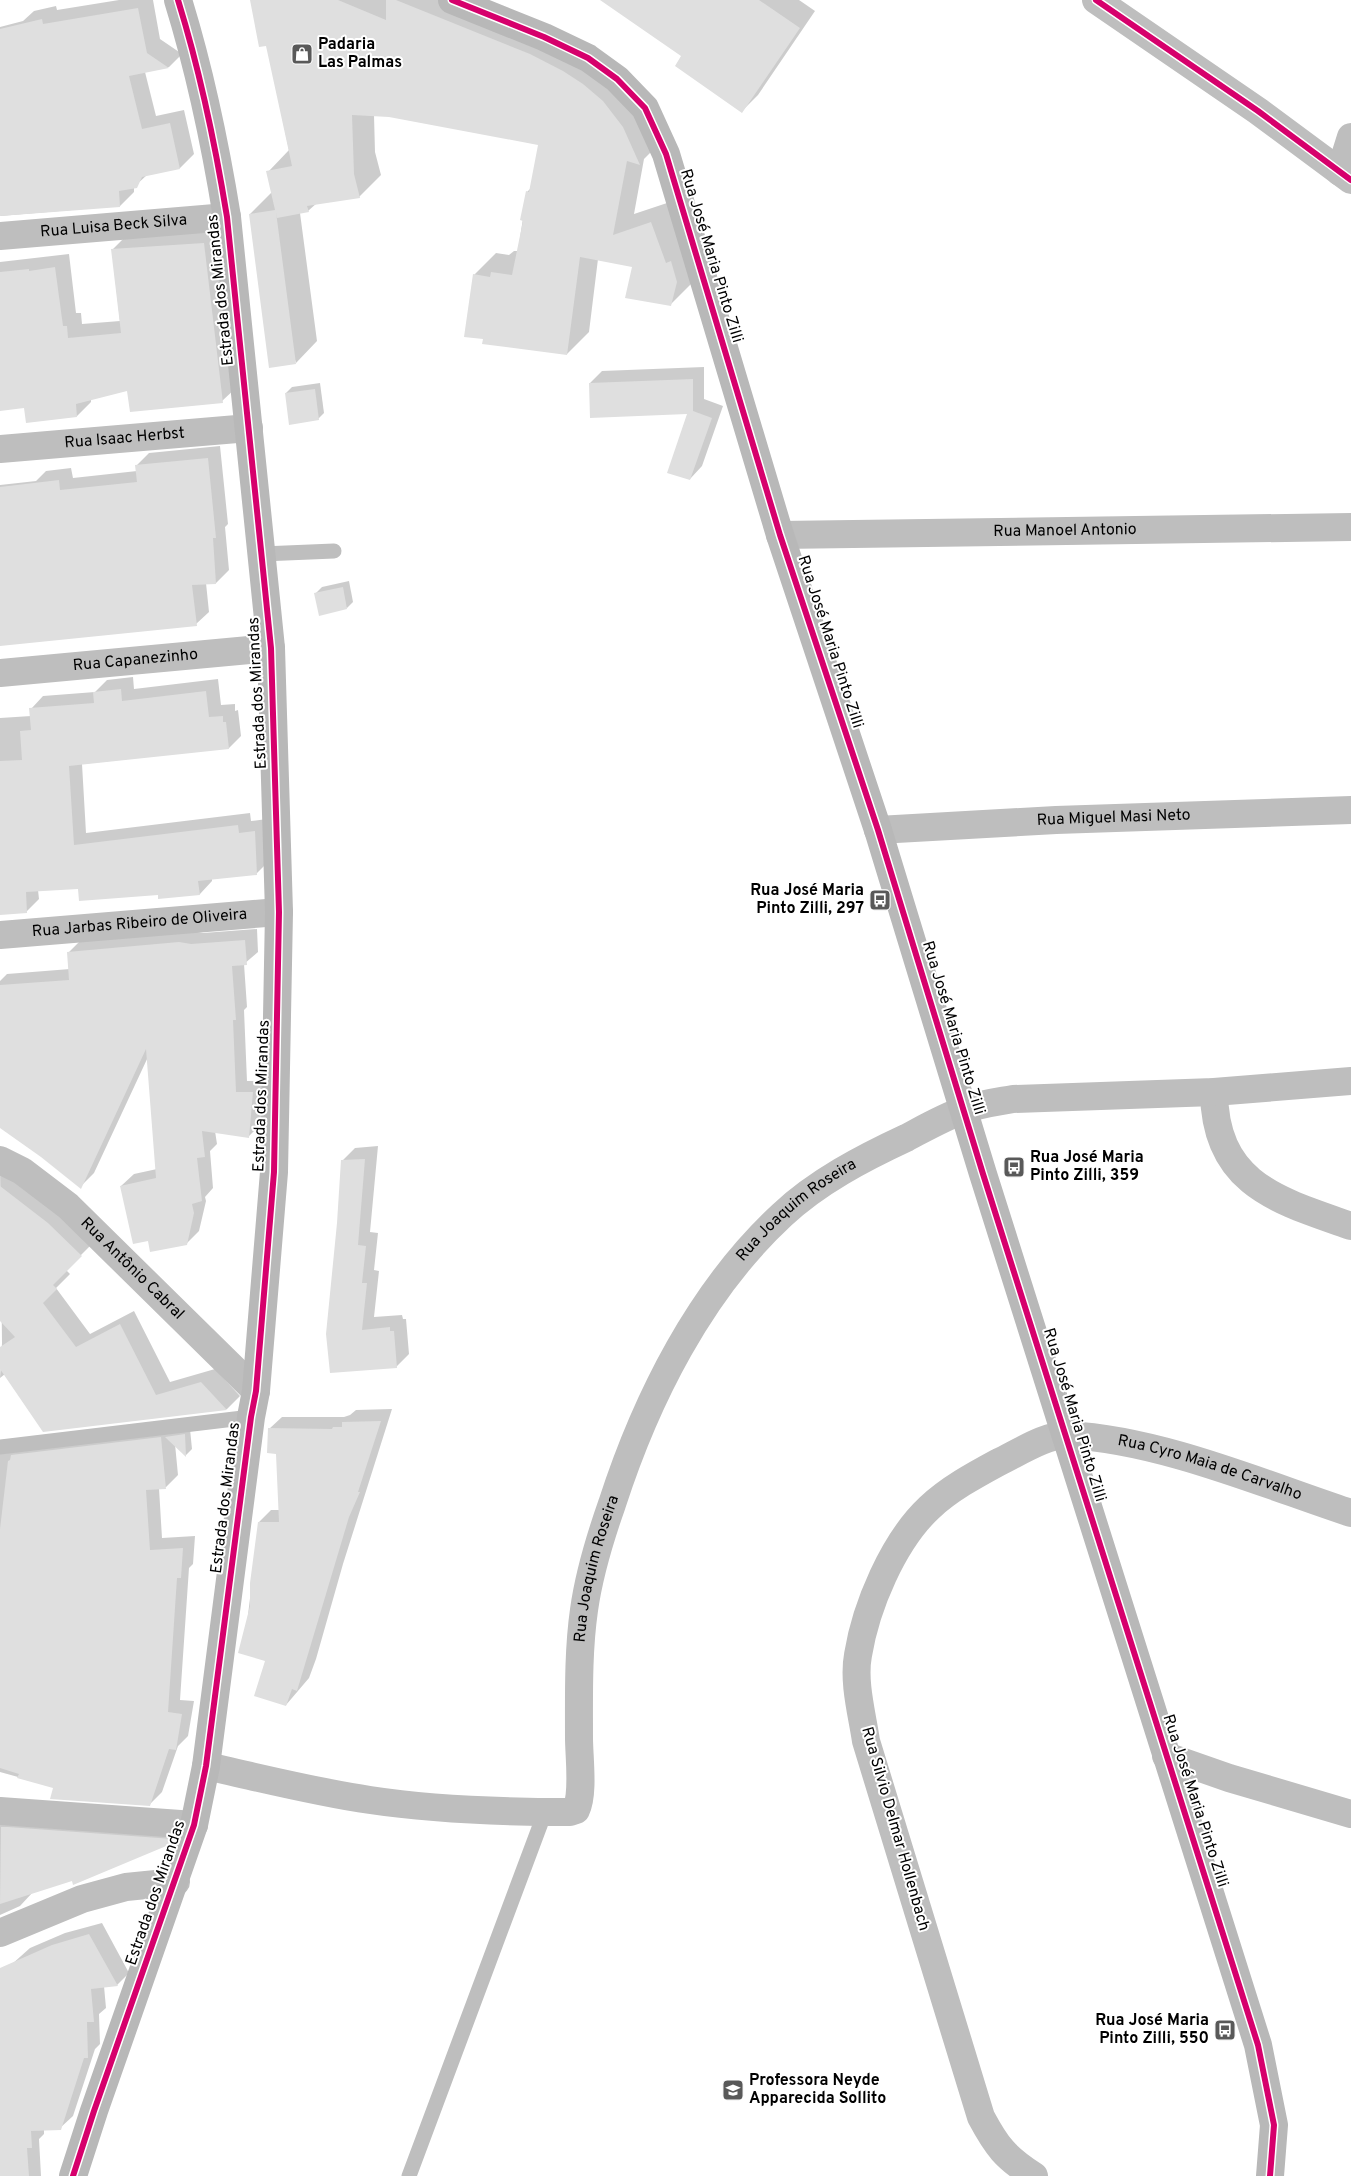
<svg xmlns="http://www.w3.org/2000/svg" width="1351" height="2176" viewBox="0 0 1351 2176" font-family="Overpass,sans-serif">
<style>
.shadow{fill:#0003}
.building{fill:#dfdfdf}
.lines{fill:none;stroke-linecap:round;stroke-linejoin:round}
.lane{stroke:#bebebe;stroke-width:15}
.street{stroke:#bebebe;stroke-width:28}
.secondary{stroke:#b8b8b8;stroke-width:28}
.cycleway-casing{stroke:#fff;stroke-width:9}
.cycleway{stroke:#d6006c;stroke-width:6}
.labels{text-anchor:middle;dominant-baseline:central;stroke-width:4;stroke-linejoin:round;paint-order:stroke}
.poi-label{font-size:16px;font-weight:bold;fill:#000;stroke:#fff;text-anchor:start}
.street-label{font-size:16px;fill:#000;stroke:#fff}
</style>
<rect width="100%" height="100%" fill="#fff"/>
<g class="shadow">
<polygon points="119,0 153,0 160,39 182,54 169,67 145,72 156,116 184,110 194,154 180,168 148,174 134,187 134,192 120,206 0,216 0,27 23,21 34,11 56,6 57,10"/>
<polygon points="251,0 471,0 552,33 661,142 644,159 634,214 673,201 692,283 670,305 634,266 598,259 589,332 567,354 484,338 474,275 496,253 509,255 514,251 518,251 527,192 531,188 540,144 389,116 374,115 375,152 381,175 359,197 317,203 308,211 300,213 317,341 296,363 250,214 272,192 268,172 289,150 267,44"/>
<polygon points="602,0 799,0 815,11 758,95 742,111 683,56"/>
<polygon points="217,230 237,387 222,401 128,390 91,399 91,402 77,416 25,406 0,409 0,262 69,254 76,313 81,313 82,324 120,321 112,250 126,236"/>
<polygon points="704,367 704,399 723,406 702,466 690,479 689,413 590,383 602,371"/>
<polygon points="320,383 324,413 318,419 286,393 292,387"/>
<polygon points="220,446 228,524 225,527 229,570 216,583 206,583 209,612 196,624 0,645 0,485 36,481 46,471 71,468 73,478 137,471 136,466 149,453"/>
<polygon points="349,581 353,602 347,608 316,593 322,587"/>
<polygon points="133,677 134,689 218,679 221,705 235,704 235,711 238,710 241,736 229,748 82,764 86,833 250,813 251,821 267,819 269,861 256,874 212,878 212,881 200,894 159,894 79,888 38,890 39,899 26,912 0,914 0,718 31,716 31,709 43,696 95,692 107,680"/>
<polygon points="257,929 258,952 244,964 247,1007 244,1010 247,1081 264,1081 261,1124 249,1136 215,1131 217,1144 210,1151 213,1188 205,1197 206,1201 199,1231 186,1244 121,1186 134,1174 157,1169 148,1057 94,1173 82,1185 0,1127 0,981 7,974 70,969 69,952 81,940 191,931 203,933"/>
<polygon points="378,1146 370,1232 378,1233 374,1270 379,1271 374,1317 402,1315 403,1319 406,1319 409,1354 396,1367 331,1372 342,1161 355,1148"/>
<polygon points="0,1165 95,1241 66,1270 70,1274 56,1288 90,1334 134,1311 170,1382 215,1369 240,1396 227,1409 44,1431 5,1374 0,1378 2,1343"/>
<polygon points="392,1409 343,1564 316,1659 309,1678 286,1705 266,1660 246,1632 259,1522 271,1510 280,1510 277,1452 269,1429 282,1417 344,1417 350,1415 356,1410"/>
<polygon points="190,1429 192,1449 186,1455 175,1444 178,1475 166,1487 159,1488 162,1538 195,1536 193,1564 189,1568 180,1700 194,1701 188,1736 178,1746 162,1792 149,1805 54,1787 0,1772 0,1451"/>
<polygon points="0,1814 183,1830 170,1843 33,1892 20,1906 0,1915"/>
<polygon points="102,1923 129,1973 117,1985 104,1986 106,2008 99,2014 100,2044 95,2049 73,2116 60,2128 44,2129 44,2134 39,2139 41,2176 0,2176 0,1980 2,1973 30,1948 65,1933"/>
</g>
<g class="building">
<polygon points="250,0 338,0 386,20 386,0 396,0 530,54 563,71 583,84 603,101 623,127 640,165 627,161 613,235 651,222 666,263 671,261 677,282 671,306 625,298 632,267 580,257 567,355 482,344 483,339 464,337 473,274 490,277 491,272 512,275 523,221 520,220 526,191 529,192 538,145 389,117 352,115 354,174 360,198 307,206 309,212 277,218 276,212 296,364 269,368 249,214 275,210 266,171 292,166 266,46 259,47"/>
<polygon points="600,0 759,0 800,28 742,113 675,66 681,56"/>
<polygon points="138,8 147,53 169,68 129,76 142,129 170,123 180,169 142,177 137,188 119,191 120,207 0,216 0,29 42,19 43,24"/>
<polygon points="204,243 223,403 130,412 127,391 76,404 77,417 26,423 24,408 0,411 0,272 29,269 29,271 55,267 63,326 67,326 68,338 121,333 111,249"/>
<polygon points="693,379 693,411 712,418 690,480 667,473 687,414 590,418 589,383"/>
<polygon points="315,389 319,420 289,425 285,393"/>
<polygon points="208,458 216,538 213,538 216,584 192,585 197,626 0,646 0,487 59,480 60,490 137,482 135,465"/>
<polygon points="343,587 347,609 319,616 314,593"/>
<polygon points="121,689 122,701 206,691 209,717 223,716 223,722 226,722 229,749 69,766 74,845 238,825 239,833 255,831 257,875 198,881 200,895 158,899 158,895 79,901 78,889 26,892 27,913 0,915 0,761 22,760 20,731 31,730 29,708 94,703 93,692"/>
<polygon points="245,940 247,965 232,966 236,1020 233,1020 236,1092 253,1092 249,1138 202,1131 205,1157 197,1158 202,1201 192,1204 194,1213 187,1245 150,1252 148,1241 133,1244 120,1186 156,1178 146,1049 81,1189 41,1157 0,1128 0,985 69,980 67,952 179,942 191,944"/>
<polygon points="365,1159 358,1245 366,1246 362,1283 367,1283 362,1330 390,1327 390,1331 394,1331 397,1368 330,1373 326,1334 337,1223 341,1160"/>
<polygon points="0,1186 48,1223 82,1256 53,1285 57,1289 43,1303 76,1347 120,1324 156,1395 201,1382 227,1410 43,1432 0,1369 0,1347 15,1337 0,1321"/>
<polygon points="381,1421 358,1492 360,1492 349,1517 297,1691 292,1689 286,1706 254,1696 265,1661 238,1653 250,1606 250,1583 258,1522 279,1522 276,1454 267,1453 268,1428 332,1429 333,1427 342,1427 342,1422"/>
<polygon points="185,1434 186,1457 165,1437"/>
<polygon points="161,1437 166,1489 146,1490 150,1550 183,1548 181,1578 177,1578 168,1712 182,1714 176,1750 169,1749 150,1806 50,1799 53,1788 17,1778 19,1774 0,1768 0,1529 8,1461 10,1460 11,1455"/>
<polygon points="1,1827 8,1827 173,1839 171,1844 73,1885 72,1881 0,1904"/>
<polygon points="89,1934 118,1986 91,1989 94,2022 87,2022 88,2058 84,2058 61,2130 31,2131 32,2148 27,2148 29,2176 0,2176 0,1968 52,1945"/>
</g>
<g class="lines">
<g class="lane">
<polyline points="262,554 334,551"/>
<polyline points="0,1447 251,1417"/>
<polyline points="409,2176 545,1812"/>
</g>
<g class="street">
<polyline points="1096,0 1258,111 1351,180"/>
<polyline points="1340,172 1351,137"/>
<path id="s1" d="M 0,236 L 227,217"/>
<path id="s2" d="M 0,449 L 249,428"/>
<path id="s3" d="M 780,535 L 1351,527"/>
<path id="s4" d="M 0,673 L 271,648"/>
<path id="s5" d="M 878,830 L 1056,820 L 1351,810"/>
<path id="s6" d="M 0,935 L 279,912"/>
<path d="M 1214,1092 C 1215,1184 1277,1200 1351,1226"/>
<path id="s7" d="M 0,1160 L 22,1171 L 68,1206 L 256,1391"/>
<polyline points="1166,1756 1229,1778 1351,1814"/>
<path id="s8" d="M 206,1766 C 261,1778 315,1792 370,1800 C 436,1810 503,1812 570,1812 L 576,1810 C 584,1794 579,1757 579,1738 C 579,1696 578,1652 584,1610 C 589,1574 600,1538 612,1504 C 646,1399 700,1291 782,1215 C 817,1182 863,1158 906,1138 C 925,1128 944,1117 964,1110 C 979,1104 996,1102 1013,1099 L 1214,1092 L 1351,1081"/>
<polyline points="0,1811 194,1825"/>
<polyline points="0,1933 82,1899 126,1887 176,1882"/>
<path id="s9" d="M 1034,2176 C 1005,2157 997,2147 981,2117 L 866,1741 C 862,1714 853,1682 858,1655 C 866,1606 893,1542 929,1508 C 949,1489 975,1475 999,1462 C 1018,1453 1047,1434 1068,1435 C 1161,1440 1263,1484 1351,1513"/>
</g>
<g class="secondary">
<polyline points="452,0 544,37 588,58 617,79 645,108 666,154 780,535 878,830 983,1174 1258,2045 1274,2125 1270,2176"/>
<path d="M 73,2176 L 94,2111 L 194,1825 L 206,1766 L 251,1417 L 256,1391 L 274,1172 L 279,912 L 271,648 L 227,217 C 215,143 200,71 178,0"/>
</g>
<g class="cycleway-casing">
<g id="cycleway">
<polyline points="452,0 544,37 588,58 617,79 645,108 666,154 780,535 878,830 983,1174 1258,2045 1274,2125 1270,2176"/>
<polyline points="1096,0 1258,111 1351,180"/>
<path d="M 73,2176 L 94,2111 L 194,1825 L 206,1766 L 251,1417 L 256,1391 L 274,1172 L 279,912 L 271,648 L 227,217 C 215,143 200,71 178,0"/>
</g>
</g>
<use href="#cycleway" class="cycleway"/>
</g>
<defs>
<g id="shop-square" transform="scale(1.125)"><rect x="-9" y="-9" width="18" height="18" rx="4" fill="#595959" stroke="#fff"/><path d="M-5-2.5h2.3a2.7 3.5 0 0 1 5.4 0H5L5.5 6h-11ZM-1.5-2.5h3a1.5 2.3 0 0 0-3 0Z" fill="#fff"/></g>
<g id="bus-square" transform="scale(1.125)"><rect x="-9" y="-9" width="18" height="18" rx="4" fill="#595959" stroke="#fff"/><path d="M-5-6H5V4H4V6H2V4H-2V6H-4V4H-5ZM-3.5-4V0h7V-4ZM-3.5 1.2v1.5H-2V1.2ZM2 1.2v1.5H3.5V1.2Z" fill="#fff"/></g>
<g id="school-square" transform="scale(1.125)"><rect x="-9" y="-9" width="18" height="18" rx="4" fill="#595959" stroke="#fff"/><path d="M0-5L7-2L0 1L-7-2ZM-4 1L0 2.5L4 1V4Q0 6-4 4Z" fill="#fff"/></g>
</defs>
<g fill-rule="evenodd">
<use href="#shop-square" x="302" y="54"/>
<use href="#bus-square" x="880" y="900"/>
<use href="#bus-square" x="1014" y="1167"/>
<use href="#bus-square" x="1225" y="2030"/>
<use href="#school-square" x="733" y="2090"/>
</g>
<g class="labels">
<g class="poi-label">
<text x="318" y="45">Padaria<tspan x="318" dy="18">Las Palmas</tspan></text>
<text x="864" y="891" text-anchor="end">Rua José Maria<tspan x="864" dy="18">Pinto Zilli, 297</tspan></text>
<text x="1030" y="1158">Rua José Maria<tspan x="1030" dy="18">Pinto Zilli, 359</tspan></text>
<text x="1209" y="2021" text-anchor="end">Rua José Maria<tspan x="1209" dy="18">Pinto Zilli, 550</tspan></text>
<text x="749" y="2081">Professora Neyde<tspan x="749" dy="18">Apparecida Sollito</tspan></text>
</g>
<g class="street-label">
<text stroke="none"><textPath href="#s1" startOffset="114">Rua Luisa Beck Silva</textPath></text>
<text transform="translate(711 256) rotate(73)">Rua José Maria Pinto Zilli</text>
<text transform="translate(221 290) rotate(-96)">Estrada dos Mirandas</text>
<text stroke="none"><textPath href="#s2" startOffset="125">Rua Isaac Herbst</textPath></text>
<text stroke="none"><textPath href="#s3" startOffset="285">Rua Manoel Antonio</textPath></text>
<text transform="translate(830 642) rotate(72)">Rua José Maria Pinto Zilli</text>
<text stroke="none"><textPath href="#s4" startOffset="136">Rua Capanezinho</textPath></text>
<text transform="translate(258 693) rotate(-93)">Estrada dos Mirandas</text>
<text stroke="none"><textPath href="#s5" startOffset="236">Rua Miguel Masi Neto</textPath></text>
<text stroke="none"><textPath href="#s6" startOffset="140">Rua Jarbas Ribeiro de Oliveira</textPath></text>
<text transform="translate(953 1028) rotate(73)">Rua José Maria Pinto Zilli</text>
<text transform="translate(262 1096) rotate(-88)">Estrada dos Mirandas</text>
<text stroke="none"><textPath href="#s8" startOffset="1038">Rua Joaquim Roseira</textPath></text>
<text stroke="none"><textPath href="#s7" startOffset="172">Rua Antônio Cabral</textPath></text>
<text transform="translate(1074 1415) rotate(73)">Rua José Maria Pinto Zilli</text>
<text stroke="none"><textPath href="#s9" startOffset="1031">Rua Cyro Maia de Carvalho</textPath></text>
<text transform="translate(226 1498) rotate(-83)">Estrada dos Mirandas</text>
<text stroke="none"><textPath href="#s8" startOffset="618">Rua Joaquim Roseira</textPath></text>
<text transform="translate(1195 1801) rotate(72)">Rua José Maria Pinto Zilli</text>
<text transform="translate(895 1829) rotate(74)">Rua Silvio Delmar Hollenbach</text>
<text transform="translate(156 1893) rotate(-71)">Estrada dos Mirandas</text>
</g>
</g>
</svg>
